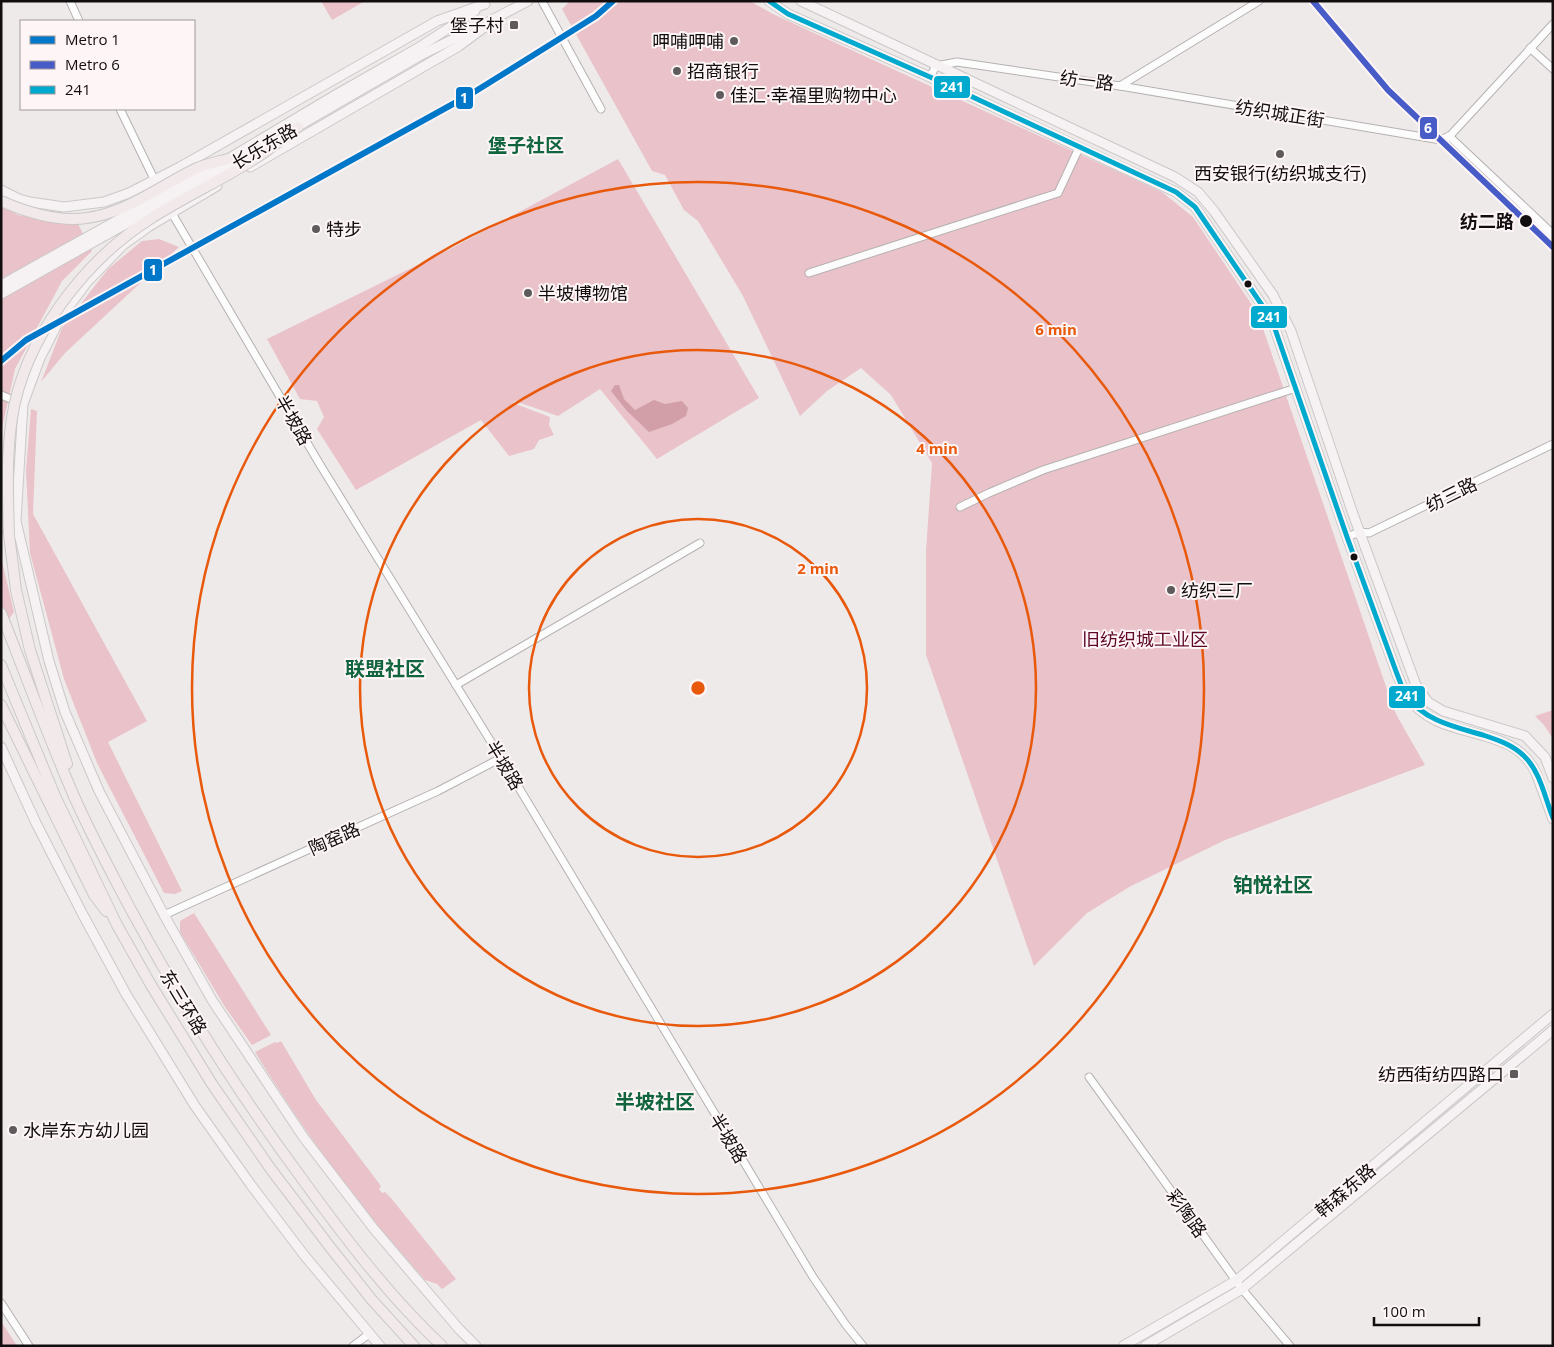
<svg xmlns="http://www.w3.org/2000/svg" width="1554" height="1347" viewBox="0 0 1554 1347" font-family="'Open Sans','Noto Sans SC',sans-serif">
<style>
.green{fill:#eac2c9}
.water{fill:#d29fa9}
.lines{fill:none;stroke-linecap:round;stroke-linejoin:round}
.minor-casing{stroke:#b5b1b1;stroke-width:9}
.major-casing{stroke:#cac8c8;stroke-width:11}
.highway-casing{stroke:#cac8c8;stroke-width:12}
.minor{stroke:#fdfcfc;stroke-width:7}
.major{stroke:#f6f1f2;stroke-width:9}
.highway{stroke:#f2e9eb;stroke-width:10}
.major-bridge-casing{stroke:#cac8c8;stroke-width:11;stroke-linecap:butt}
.highway-bridge-casing{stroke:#cac8c8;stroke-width:12;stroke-linecap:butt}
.major-bridge{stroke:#f6f1f2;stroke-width:9}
.highway-bridge{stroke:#f2e9eb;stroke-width:10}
.bus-1-casing{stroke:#fef5f6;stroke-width:9}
.bus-1{stroke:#00a9ce;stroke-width:5}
.metro-1-casing{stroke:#fef5f6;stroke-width:10}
.metro-2-casing{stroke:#fef5f6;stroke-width:10}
.metro-1{stroke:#0077c8;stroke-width:6}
.metro-2{stroke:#485cc7;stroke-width:6}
.ring{fill:none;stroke:#e8590c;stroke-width:2.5}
.poi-dot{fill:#5f5b5c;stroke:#fef5f6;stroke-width:2}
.stop-dot{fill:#120e0f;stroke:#fef5f6;stroke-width:2}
.labels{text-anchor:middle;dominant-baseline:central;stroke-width:4;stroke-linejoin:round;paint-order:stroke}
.poi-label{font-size:18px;fill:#120e0f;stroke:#fef5f6;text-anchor:start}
.street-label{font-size:18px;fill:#120e0f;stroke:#fef5f6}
.stop-label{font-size:18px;font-weight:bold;fill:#120e0f;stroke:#fef5f6;text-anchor:end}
.park-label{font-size:18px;fill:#5e0727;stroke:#fef5f6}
.neighbourhood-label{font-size:19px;font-weight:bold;fill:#11653e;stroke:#fef5f6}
.quarter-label{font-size:20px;font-weight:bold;fill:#11653e;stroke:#fef5f6}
.centre{fill:#e8590c;stroke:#fef5f6;stroke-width:2.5}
.ring-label{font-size:15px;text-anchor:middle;font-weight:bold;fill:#e8590c;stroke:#fef5f6;stroke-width:4;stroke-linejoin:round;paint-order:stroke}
.line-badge{stroke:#fef5f6;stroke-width:2}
.badge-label{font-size:14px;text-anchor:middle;font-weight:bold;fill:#fff}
</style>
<rect width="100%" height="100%" fill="#efeaea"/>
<g class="green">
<polygon points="321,1 365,1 332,20"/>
<polygon points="570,1 750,1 773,14 825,38 1162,192 1193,217 1258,314 1392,704 1397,716 1425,765 1225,840 1131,886 1087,913 1034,966 926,655 926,551 932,463 891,395 861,368 827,391 800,416 743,296 698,221 684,210 665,175 652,171 562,9"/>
<polygon points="618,159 759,398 657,459 600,389 558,416 515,401 513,403 550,417 549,425 554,435 539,440 534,449 509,456 481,420 356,490 317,429 324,417 317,401 300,399 267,339 452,248"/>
<polygon points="1,205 18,215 78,224 92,251 62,281 15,369 1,433"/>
<polygon points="159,239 179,247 65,353 41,382 62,328 108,269 142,241"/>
<polygon points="31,409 37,411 33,514 147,721 108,742 182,891 175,894 164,893 97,763 64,679 30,553 26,470"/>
<polygon points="1,557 14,612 1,630"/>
<polygon points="1553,710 1553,739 1544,725 1535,716"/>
<polygon points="194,913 271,1035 252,1045 225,1007 180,932 180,921"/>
<path d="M 281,1041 L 316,1100 L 381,1186 L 379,1189 L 382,1193 L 385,1192 L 391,1198 L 456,1279 L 442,1289 L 437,1284 L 425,1280 C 406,1258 387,1238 370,1216 C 328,1164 290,1109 255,1052 L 275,1042 L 277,1043 Z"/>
<polygon points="1,1321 17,1346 1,1346"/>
</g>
<polygon class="water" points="615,385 619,385 624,399 635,410 654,400 665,404 682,401 688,408 686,416 672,424 649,432 627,411 611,391"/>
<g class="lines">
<g class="minor-casing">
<g id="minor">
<polyline points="70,1 79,21"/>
<polyline points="542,1 601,109"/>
<polyline points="1530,48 1553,69"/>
<polyline points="930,77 936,66 957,62 1120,86 1259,1"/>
<polyline points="1120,86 1441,140 1449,136"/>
<polyline points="120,109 156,183"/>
<polyline points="1449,136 1553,234"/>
<polyline points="1447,139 1553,24"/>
<polyline points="1441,140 1553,243"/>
<polyline points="170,210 319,463 501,758 813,1277 846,1325 863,1346"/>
<polyline points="809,273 1058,193 1079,148"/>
<polyline points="1,395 18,402"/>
<polyline points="960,507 989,493 1043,470 1296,388"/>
<polyline points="1347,537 1360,532 1369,533 1553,444"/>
<polyline points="456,685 700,543"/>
<polyline points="164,915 438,791 501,758"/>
<polyline points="1089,1077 1242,1289 1290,1346"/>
<polyline points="1,1303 29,1346"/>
<polyline points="353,1346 369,1334"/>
</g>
</g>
<g class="major-casing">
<g id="major">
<path d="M 769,1 L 788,14 L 930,77 L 1123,168 L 1176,192 L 1195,207 L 1268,314 L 1274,326 L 1347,537 L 1397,674 C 1400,681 1403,689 1407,696 C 1440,745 1511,720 1536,773 L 1553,819"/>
<polyline points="801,1 1175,177 1198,192 1214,211 1273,295 1291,331 1353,514 1416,685 1428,702 1443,711 1525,736 1545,757 1553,778"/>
<polyline points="488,22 528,1"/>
<polyline points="418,48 475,11"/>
<polyline points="421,55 474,29"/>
<polyline points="250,167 459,46 494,20"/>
<polyline points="217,186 148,227 123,245 87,282 61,317 40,358 23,404 16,521 49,661 65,712 99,791 164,915 212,1000 304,1138 374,1229 459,1329 476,1346"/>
<polyline points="1,190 19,199 30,202 64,207 104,202 129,193 180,167 437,21 485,4"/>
<polyline points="1,285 44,261"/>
<polyline points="1,294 47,268"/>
<polyline points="1,747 36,823 82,913 126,994 195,1106 251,1185 304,1255 380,1346"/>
<polyline points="1123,1346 1237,1280 1553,1014"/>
<polyline points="1145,1346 1242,1289 1553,1030"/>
</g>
</g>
<g class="highway-casing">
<g id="highway">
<polyline points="1,505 9,535 16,590 30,650 67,764"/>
<path d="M 1,613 C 25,673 47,734 73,794 C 90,833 111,872 131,910 C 182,1004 239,1094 303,1180 C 345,1238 389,1296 442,1346"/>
<polyline points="1,665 55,796 117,925 151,985 212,1084 270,1168 330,1247 372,1300 414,1346"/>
<polyline points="1,705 94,895 106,911"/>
</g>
</g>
<use href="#minor" class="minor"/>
<use href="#major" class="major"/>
<use href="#highway" class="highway"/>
<g class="major-bridge-casing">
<g id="major-bridge">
<polyline points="293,129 421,55"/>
<polyline points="44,261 228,159 337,94 418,48"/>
<polyline points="47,268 276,140"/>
</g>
</g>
<g class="highway-bridge-casing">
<g id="highway-bridge">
<path d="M 1,201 C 28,213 58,222 87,218 C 126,213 160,186 195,169 C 205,164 217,162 228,159"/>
<path d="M 9,535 C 8,496 6,457 12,418 C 24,339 84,261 150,219 C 187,195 229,177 265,152 C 276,144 287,135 298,127"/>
</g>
</g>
<use href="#major-bridge" class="major-bridge"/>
<use href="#highway-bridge" class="highway-bridge"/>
<g class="bus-1-casing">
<path id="bus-1" d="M 769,1 L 788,14 L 930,77 L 1176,192 L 1195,207 L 1268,314 L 1274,326 L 1347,537 L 1397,674 C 1400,681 1402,689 1406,695 C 1424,721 1455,727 1483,735 C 1498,740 1513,745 1524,756 C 1540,771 1545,798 1553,818"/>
</g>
<use href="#bus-1" class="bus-1"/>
<g class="metro-1-casing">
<polyline id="metro-1" points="1,361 26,340 471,94 596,16 613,1"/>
</g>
<g class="metro-2-casing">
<polyline id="metro-2" points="1313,1 1388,90 1553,247"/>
</g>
<use href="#metro-1" class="metro-1"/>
<use href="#metro-2" class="metro-2"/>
</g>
<g class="ring">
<circle cx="698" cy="688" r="169"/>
<circle cx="698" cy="688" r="338"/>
<circle cx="698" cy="688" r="506"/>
</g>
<g class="poi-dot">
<rect x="509" y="20" width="10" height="10" rx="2.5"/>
<circle cx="734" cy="41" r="5"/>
<circle cx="677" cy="71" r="5"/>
<circle cx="720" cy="95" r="5"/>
<circle cx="1280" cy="154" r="5"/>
<circle cx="316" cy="229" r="5"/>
<circle cx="528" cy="293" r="5"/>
<circle cx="1171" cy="590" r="5"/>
<rect x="1509" y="1069" width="10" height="10" rx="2.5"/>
<circle cx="13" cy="1130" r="5"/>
</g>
<g class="stop-dot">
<circle cx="1526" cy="221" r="7"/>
<circle cx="1248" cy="284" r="4.5"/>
<circle cx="1354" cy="557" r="4.5"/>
</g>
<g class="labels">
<g class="poi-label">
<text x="504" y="25" text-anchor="end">堡子村</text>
<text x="724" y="41" text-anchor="end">呷哺呷哺</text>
<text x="687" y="71">招商银行</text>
<text x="730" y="95">佳汇·幸福里购物中心</text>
<text x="1280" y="173" text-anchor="middle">西安银行(纺织城支行)</text>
<text x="326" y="229">特步</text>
<text x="538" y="293">半坡博物馆</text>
<text x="1181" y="590">纺织三厂</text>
<text x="1504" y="1074" text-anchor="end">纺西街纺四路口</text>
<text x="23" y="1130">水岸东方幼儿园</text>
</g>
<g class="street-label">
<text transform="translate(1087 80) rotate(7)">纺一路</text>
<text transform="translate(1280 113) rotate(9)">纺织城正街</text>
<text transform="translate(264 146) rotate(-30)">长乐东路</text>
<text transform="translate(294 420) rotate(60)">半坡路</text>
<text transform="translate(1451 494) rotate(-26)">纺三路</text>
<text transform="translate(505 765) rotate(59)">半坡路</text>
<text transform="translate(334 838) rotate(-24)">陶窑路</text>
<text transform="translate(184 1002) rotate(59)">东三环路</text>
<text transform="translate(729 1138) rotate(59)">半坡路</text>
<text transform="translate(1345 1190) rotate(-40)">韩森东路</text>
<text transform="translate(1187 1213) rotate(54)">彩陶路</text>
</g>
<g class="stop-label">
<text x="1514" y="221">纺二路</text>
</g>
<g class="park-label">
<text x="1145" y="639">旧纺织城工业区</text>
</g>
<g class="neighbourhood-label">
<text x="526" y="145">堡子社区</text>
</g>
<g class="quarter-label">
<text x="385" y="668">联盟社区</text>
<text x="1273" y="884">铂悦社区</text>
<text x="655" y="1101">半坡社区</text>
</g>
</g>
<circle cx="698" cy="688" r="8" class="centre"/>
<g class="ring-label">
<text x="1056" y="335">6 min</text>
<text x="937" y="454">4 min</text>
<text x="818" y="574">2 min</text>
</g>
<g class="line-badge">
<rect x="933" y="75" width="38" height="24" rx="5" fill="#00a9ce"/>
<rect x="455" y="86" width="19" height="24" rx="5" fill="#0077c8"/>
<rect x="1419" y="116" width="19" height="24" rx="5" fill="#485cc7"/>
<rect x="143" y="258" width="20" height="24" rx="5" fill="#0077c8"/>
<rect x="1250" y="305" width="38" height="24" rx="5" fill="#00a9ce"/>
<rect x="1388" y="685" width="38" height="24" rx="5" fill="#00a9ce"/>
</g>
<g class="badge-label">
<text x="952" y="92">241</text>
<text x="464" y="103">1</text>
<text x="1428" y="133">6</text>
<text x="153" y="275">1</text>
<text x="1269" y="322">241</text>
<text x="1407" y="701">241</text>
</g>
<rect width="1554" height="1347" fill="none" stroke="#120e0f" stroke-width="5"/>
<rect x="20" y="20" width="175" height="90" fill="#fef5f6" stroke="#a0999a"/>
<rect x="30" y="36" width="25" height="8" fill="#0077c8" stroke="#a0999a"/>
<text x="65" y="45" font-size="15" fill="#120e0f">Metro 1</text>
<rect x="30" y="61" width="25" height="8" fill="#485cc7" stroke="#a0999a"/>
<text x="65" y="70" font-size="15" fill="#120e0f">Metro 6</text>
<rect x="30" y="86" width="25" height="8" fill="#00a9ce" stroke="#a0999a"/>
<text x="65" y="95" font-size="15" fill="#120e0f">241</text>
<path d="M1374 1317v8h105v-8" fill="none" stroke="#120e0f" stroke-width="2.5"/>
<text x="1382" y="1317" font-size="15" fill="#120e0f" stroke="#fef5f6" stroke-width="4" paint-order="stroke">100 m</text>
</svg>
